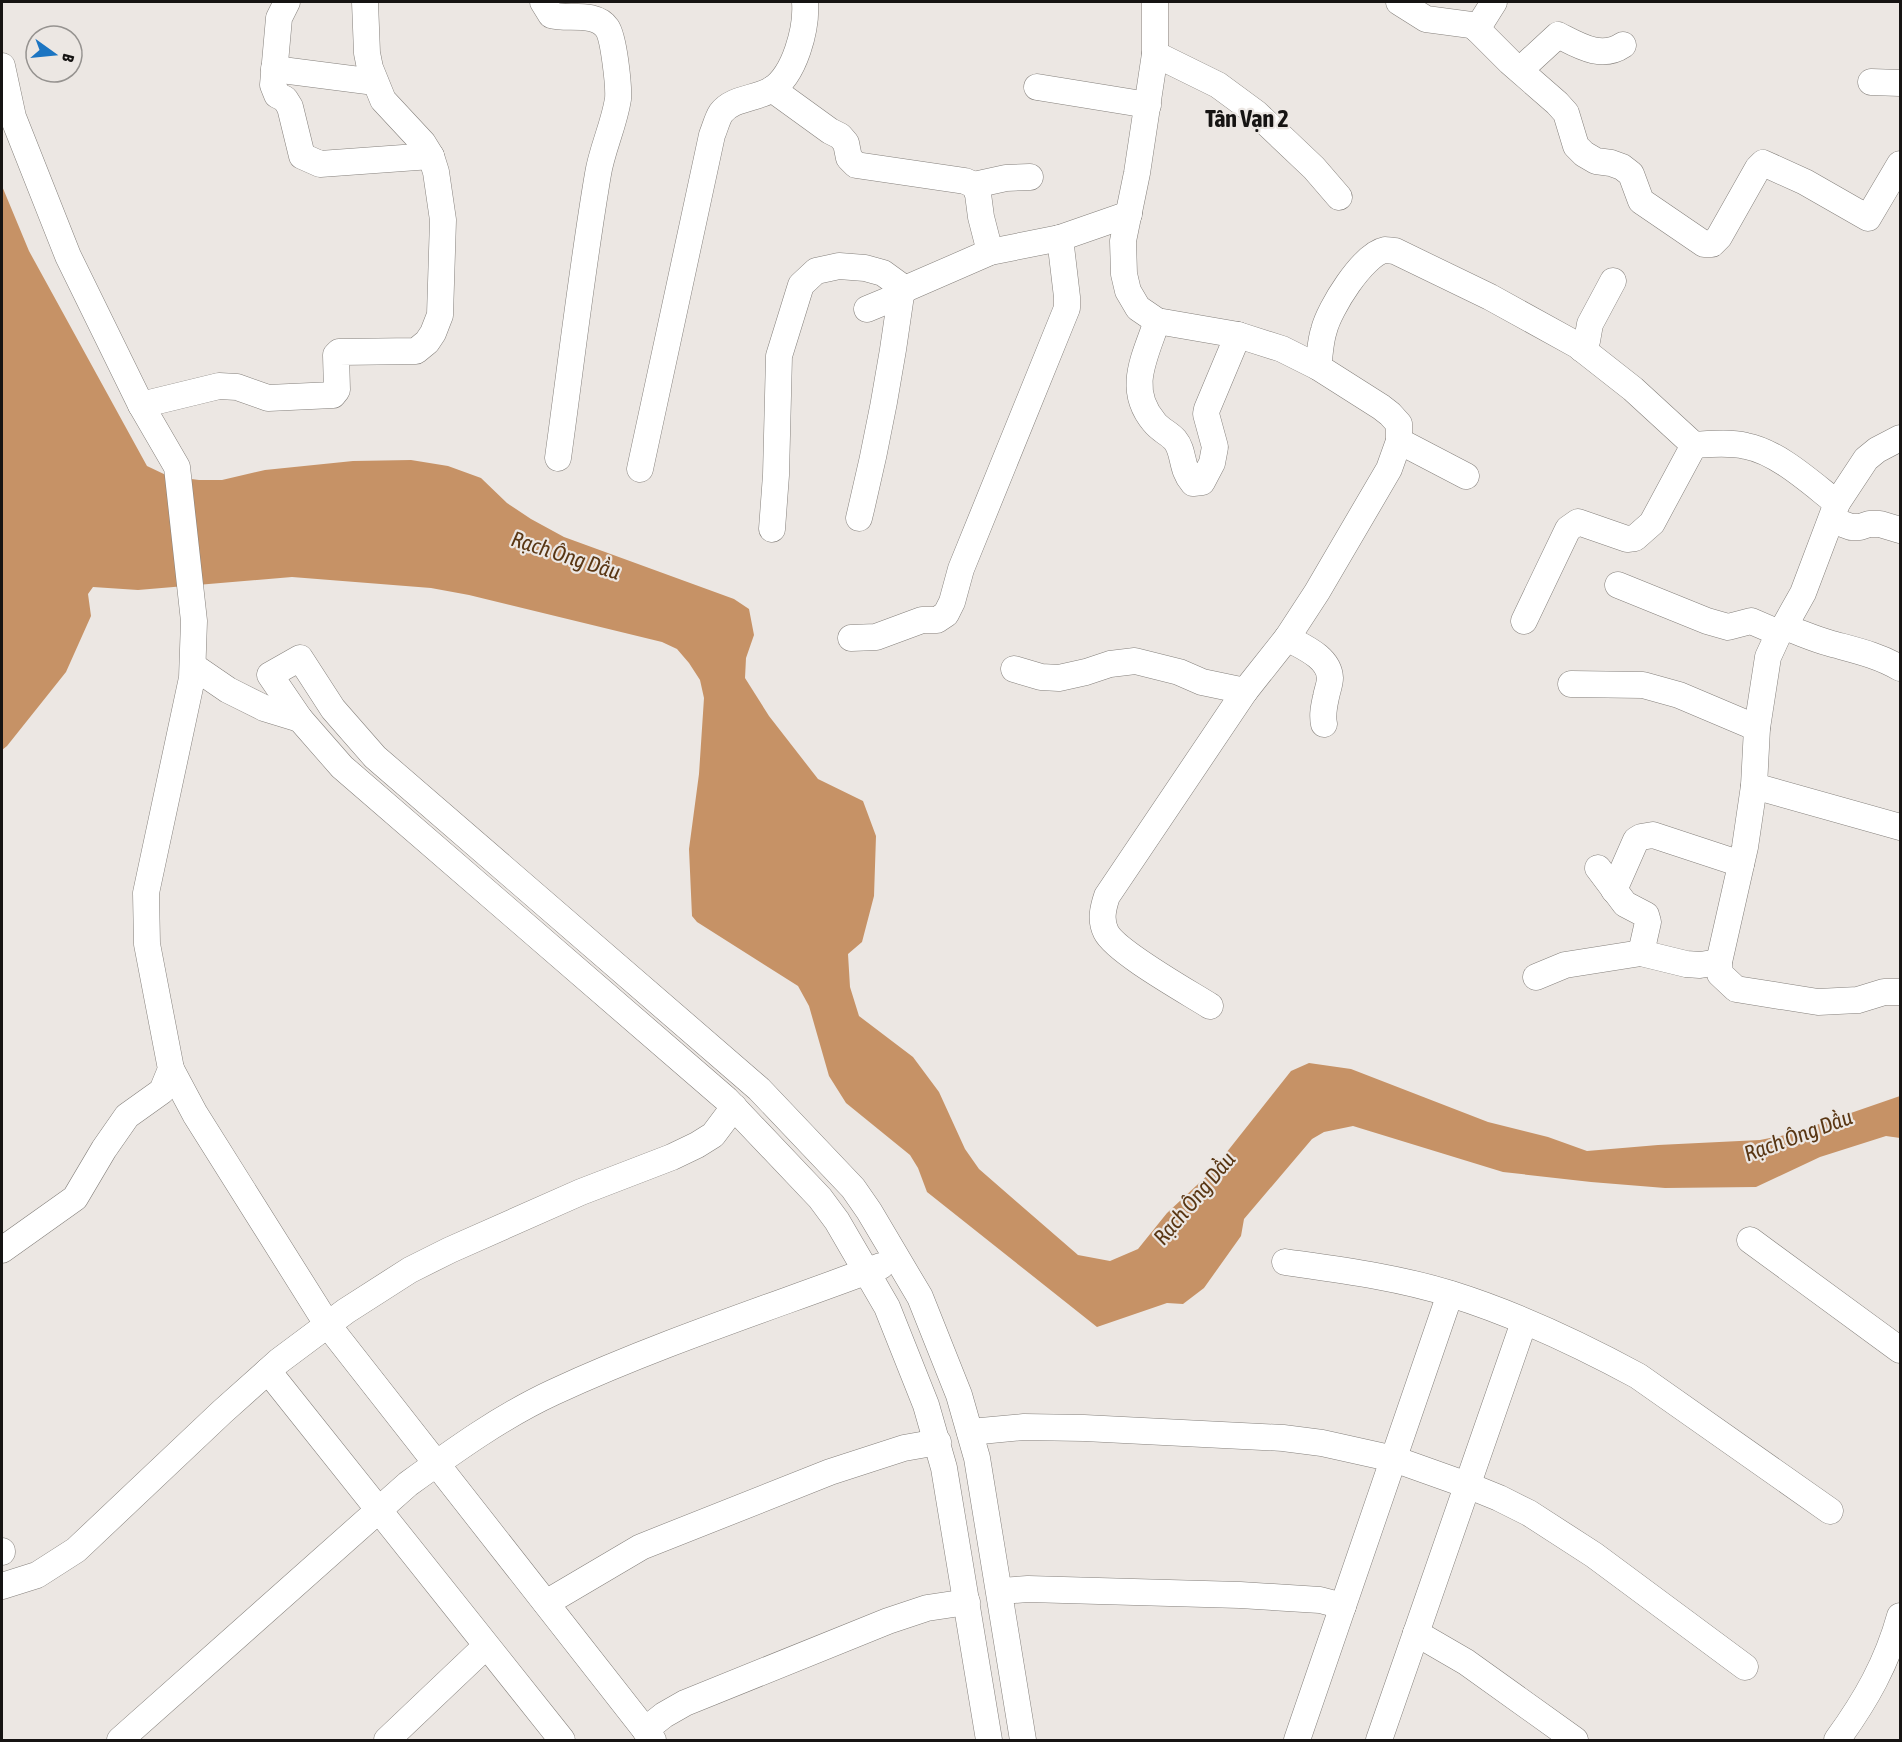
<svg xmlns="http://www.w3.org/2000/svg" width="1902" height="1742" viewBox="0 0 1902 1742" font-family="'Asap Condensed',sans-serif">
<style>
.water{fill:#c69266}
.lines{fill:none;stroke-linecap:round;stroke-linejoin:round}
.minor-casing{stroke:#85807c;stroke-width:27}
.minor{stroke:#fff;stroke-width:26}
.labels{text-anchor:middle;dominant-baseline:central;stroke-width:4.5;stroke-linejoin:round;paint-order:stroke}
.water-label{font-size:22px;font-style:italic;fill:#593613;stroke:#ece7e3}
.quarter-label{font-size:24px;font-weight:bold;fill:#161413;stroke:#ece7e3}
</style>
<rect width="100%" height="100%" fill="#ece7e3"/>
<polygon class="water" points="2,186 29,251 147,466 168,476 199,480 222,480 265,470 353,461 411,460 448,466 481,478 507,503 531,519 564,537 734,599 749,609 754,635 746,658 745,678 769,716 818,779 863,801 876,836 874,896 862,942 848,954 850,987 859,1016 913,1057 939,1092 965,1149 979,1169 1078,1255 1110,1261 1138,1249 1167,1213 1211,1172 1291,1071 1309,1063 1351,1069 1488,1122 1548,1137 1587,1151 1658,1145 1760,1140 1790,1134 1900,1096 1900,1138 1886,1136 1820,1157 1756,1187 1665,1188 1591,1182 1503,1172 1353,1126 1324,1132 1312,1139 1244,1219 1241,1236 1204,1288 1183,1304 1167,1303 1097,1327 927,1192 918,1168 910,1155 846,1103 829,1076 809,1006 798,986 697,922 692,916 689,849 699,774 704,698 700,680 689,663 677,649 662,642 469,595 431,588 292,577 138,590 93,587 88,594 91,616 66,672 7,746 2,750"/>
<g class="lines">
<g class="minor-casing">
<g id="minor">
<polyline points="287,2 279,18 273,85 277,95 285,99 290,107 302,156 320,164 431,156"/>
<path d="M 543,2 L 551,15 C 567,20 595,11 607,28 C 614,38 619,87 618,99 C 614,125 602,149 598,174 C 582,268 571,364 558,458"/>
<path d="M 1155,2 L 1155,54 L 1137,173 L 1123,241 L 1124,274 L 1128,291 L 1138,308 L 1157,321 L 1238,335 L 1282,349 L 1318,367 L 1381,407 L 1390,414 L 1399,424 L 1399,441 L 1389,469 L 1317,592 L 1287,638 L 1245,691 L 1107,896 C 1103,908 1100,920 1106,932 C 1116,952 1188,992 1210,1006"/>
<polyline points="1399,2 1426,19 1471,25 1477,29 1510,62 1557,103 1566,113 1576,146 1584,154 1596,161 1611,163 1622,167 1631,174 1641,201 1704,244 1712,244 1719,237 1758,168 1763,163 1805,182 1868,218 1900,164"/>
<polyline points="1477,29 1494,2"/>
<polyline points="1155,54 1218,85 1256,113 1314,168 1339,197"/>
<polyline points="2,66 13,117 68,256 141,405 177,467 194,621 192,678 146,893 147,944 171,1069 162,1091 127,1116 104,1149 75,1198 2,1250"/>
<polyline points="274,69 375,82"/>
<path d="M 1520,70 L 1558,35 C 1578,45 1601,60 1623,45"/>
<polyline points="1871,82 1900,83"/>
<polyline points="1037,87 1148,105"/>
<polyline points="772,89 830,131 840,136 846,143 849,158 856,165 965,181 974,185 978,194 981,217 990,252"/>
<polyline points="974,185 1006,178 1030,177"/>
<polyline points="867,309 901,295 905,289 990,252 1060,238 1129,214"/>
<path d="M 1157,321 C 1145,357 1126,389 1154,422 C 1160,430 1169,433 1175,440 C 1185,452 1180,468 1193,483 L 1202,482 L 1212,463 L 1215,447 L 1206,414 L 1207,409 L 1238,335"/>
<polyline points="1582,349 1587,341 1590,324 1613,281"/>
<path d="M 1318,367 C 1320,355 1320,342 1324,330 C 1329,309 1363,254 1385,250 C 1388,250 1391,251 1395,251 L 1490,297 L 1577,345 L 1633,389 L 1694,445 C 1711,444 1729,442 1746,446 C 1778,452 1811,483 1837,503"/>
<polyline points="141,405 219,386 237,387 268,398 333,395 337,390 336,355 339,352 416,351 427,342 433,333 440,315 443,220 436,172 431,156 423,143 383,100 370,68 367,53 365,2"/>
<polyline points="1900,438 1877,450 1866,459 1837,503 1803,593 1784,627 1779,633 1768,657 1757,728 1754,786 1745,847 1719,962 1720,974 1736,989 1818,1002 1858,1000 1884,992 1900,992"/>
<polyline points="1399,441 1466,476"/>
<path d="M 640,469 L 712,135 C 715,128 717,119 721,113 C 732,98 755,99 771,90 C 795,75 807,28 805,2"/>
<path d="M 859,518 C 877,445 891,370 901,295"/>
<polyline points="1832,520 1851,527 1860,527 1869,524 1880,524 1900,530"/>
<polyline points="772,529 776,475 779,356 801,285 816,271 839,266 865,268 883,273 905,289"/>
<polyline points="1618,585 1707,621 1728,627 1751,621 1779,633"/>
<polyline points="1524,621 1568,529 1578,522 1627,539 1635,538 1652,523 1694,445"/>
<path d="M 1784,627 C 1799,632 1814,639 1829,643 C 1854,650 1878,655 1900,668"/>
<polyline points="851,638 876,637 922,620 937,620 946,614 952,602 961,569 1067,308 1067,297 1060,238"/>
<path d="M 1287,638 C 1303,647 1329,657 1330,678 C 1330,684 1327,691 1326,697 C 1324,706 1322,715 1324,724"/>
<polyline points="193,666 228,690 264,708 300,719"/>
<polyline points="1014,669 1041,677 1059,678 1086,672 1110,664 1135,661 1179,672 1202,682 1245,691"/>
<polyline points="1571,684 1643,685 1679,695 1757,728"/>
<polyline points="1754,786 1900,827"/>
<polyline points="1598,868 1625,904 1646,915 1648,922 1641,953"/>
<polyline points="1614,890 1636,840 1641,837 1653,835 1741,864"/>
<polyline points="1536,977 1565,965 1641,953 1686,964 1700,965 1719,962"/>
<polyline points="171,1069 195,1114 327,1324 653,1740"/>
<polyline points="1750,1240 1900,1350"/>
<path d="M 1285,1262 C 1341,1270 1397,1277 1451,1294 C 1515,1314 1579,1344 1638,1376 L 1830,1511"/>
<polyline points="268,1371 562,1740"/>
<polyline points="970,1432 1024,1427 1084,1428 1283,1438 1322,1443 1394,1459 1467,1485 1499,1498 1529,1513 1594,1555 1745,1667"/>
<polyline points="2,1551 2,1552"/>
<polyline points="2,1586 37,1575 76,1550 222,1412 279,1361 346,1311 410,1270 450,1250 581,1192 672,1157 697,1145 713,1135 734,1107"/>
<polyline points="1000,1591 1028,1589 1240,1595 1320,1600 1343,1606"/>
<polyline points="546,1603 641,1547 830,1472 904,1448 938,1442"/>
<polyline points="1416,1633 1466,1662 1575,1740"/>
<polyline points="645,1730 664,1715 685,1703 888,1621 927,1608 967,1602"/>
<path d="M 120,1740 L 408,1484 C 455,1450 502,1416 554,1392 C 660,1343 772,1307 881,1266"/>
<polyline points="387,1740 486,1646"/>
<polyline points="989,1740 944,1468 926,1405 887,1307 837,1221 820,1198 726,1099 342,767 300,719 270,675 300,658 333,709 375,757 759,1089 853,1188 869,1211 920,1297 959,1395 977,1458 1023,1740"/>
<polyline points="1297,1740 1450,1294"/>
<polyline points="1379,1740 1524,1322"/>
<path d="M 1837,1740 C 1866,1700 1887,1663 1900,1616"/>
</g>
</g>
<use href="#minor" class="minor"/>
</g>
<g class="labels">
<g class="water-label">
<text transform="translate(566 555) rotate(18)">Rạch Ông Dầu</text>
<text transform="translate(1798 1135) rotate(-20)">Rạch Ông Dầu</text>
<text transform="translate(1194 1198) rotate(-50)">Rạch Ông Dầu</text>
</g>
<g class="quarter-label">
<text x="1247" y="118">Tân Vạn 2</text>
</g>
</g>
<rect width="1902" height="1742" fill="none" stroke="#161413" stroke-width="6"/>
<g transform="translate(54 54) rotate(105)"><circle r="28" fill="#ece7e3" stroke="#969390" stroke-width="1.5"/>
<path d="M0-4.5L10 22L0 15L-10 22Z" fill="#1c75c2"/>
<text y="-9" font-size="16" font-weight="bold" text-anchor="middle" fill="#161413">B</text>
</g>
</svg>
